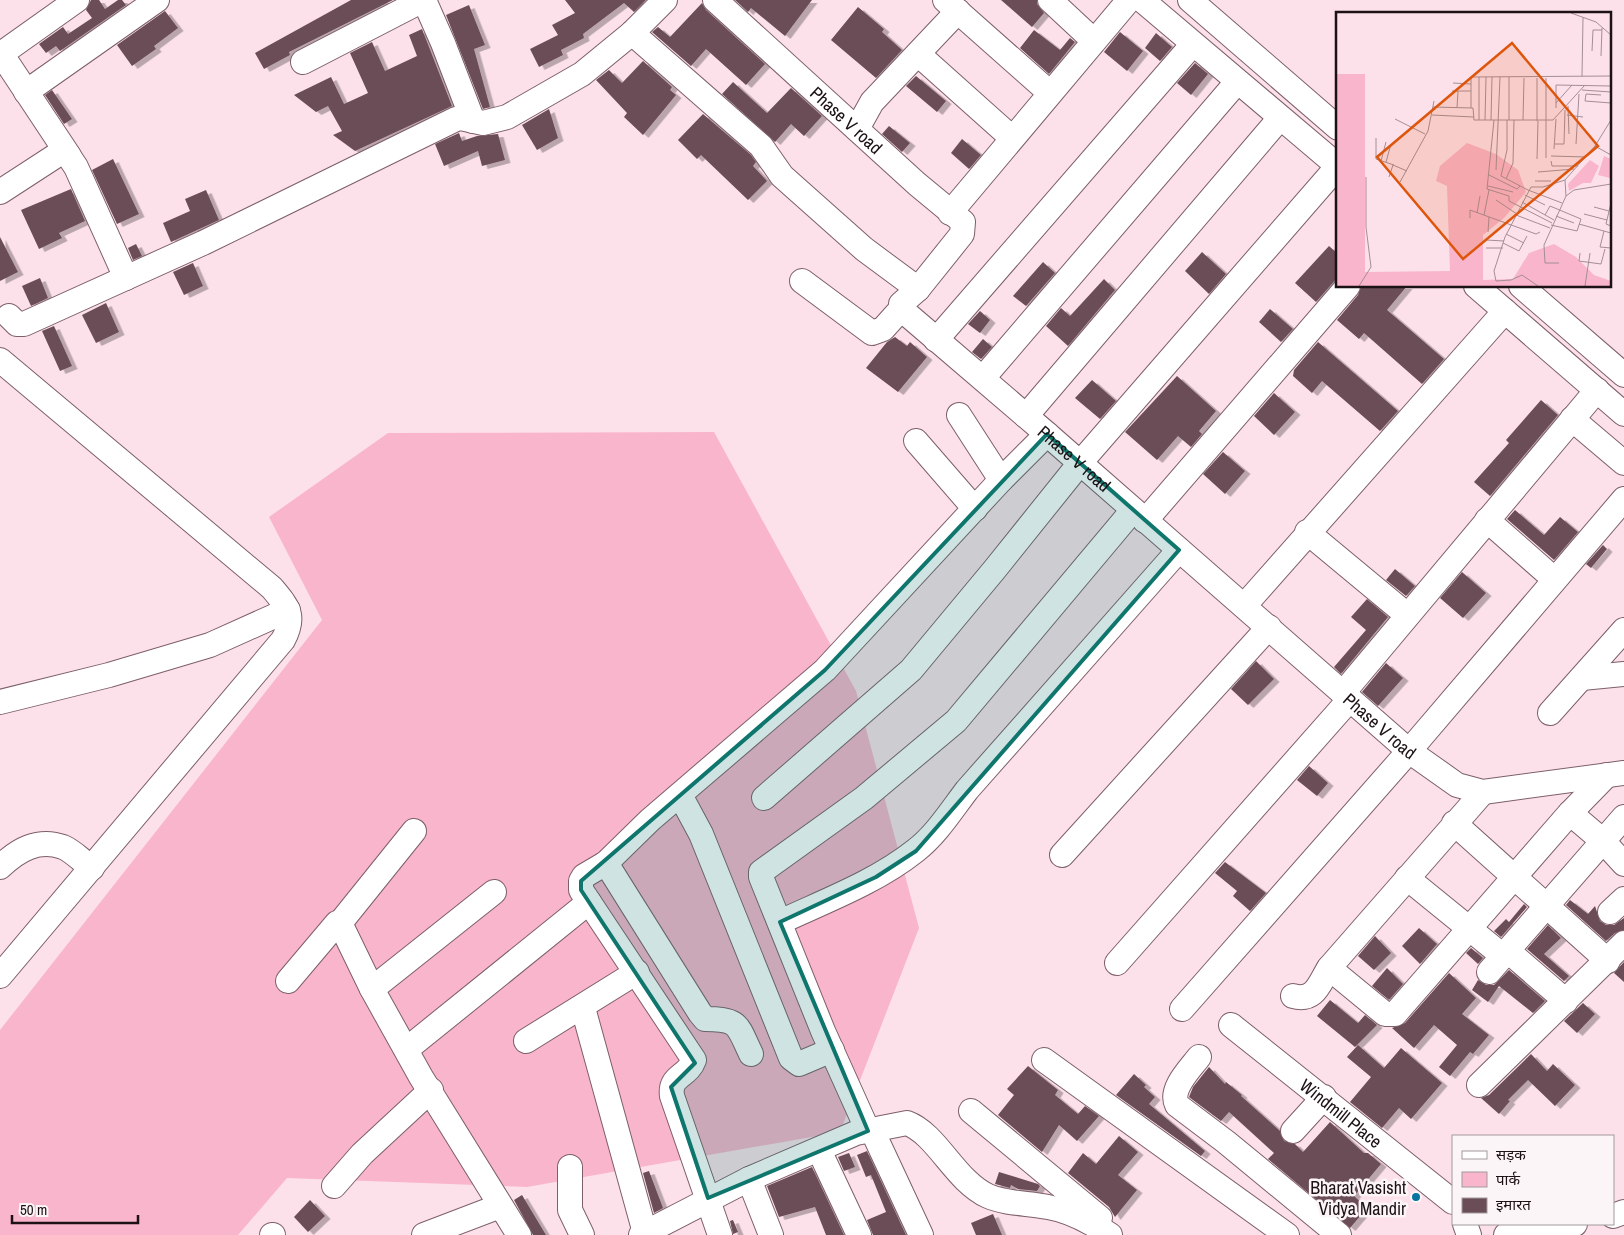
<svg xmlns="http://www.w3.org/2000/svg" width="1624" height="1235" viewBox="0 0 1624 1235" font-family="'Archivo Narrow','Noto Sans Devanagari',sans-serif">
<style>
.green{fill:#f9b5cb}
.building{fill:#6a4d57;filter:url(#shadow)}
.lines{fill:none;stroke-linecap:round;stroke-linejoin:round}
.minor-casing{stroke:#7d5f69;stroke-width:26}
.minor{stroke:#fff;stroke-width:24}
.marked{fill:#0f766e;fill-opacity:0.2;stroke:#0f766e;stroke-width:4;stroke-linejoin:round}
.poi-dot{fill:#07739f;stroke:#fcf5f7;stroke-width:2}
.labels{text-anchor:middle;dominant-baseline:central;stroke-width:5;stroke-linejoin:round;paint-order:stroke}
.street-label{font-size:18px;fill:#1c1114;stroke:#fcf5f7}
.poi-label{font-size:18px;fill:#1c1114;stroke:#fcf5f7;text-anchor:end}
.inset-road{fill:none;stroke:#a38e94;stroke-width:1}
.view{fill:#de550c;fill-opacity:0.15;stroke:#de550c;stroke-width:2.5}
.inset-edge{fill:none;stroke:#1c1114;stroke-width:2.5}
</style>
<defs>
<filter id="shadow"><feDropShadow dx="5.5" dy="3" stdDeviation="0" flood-color="#0004"/></filter>
</defs>
<rect width="100%" height="100%" fill="#fde1ea"/>
<polygon class="green" points="714,432 856,691 919,928 840,1132 527,1187 287,1178 238,1235 0,1235 0,1030 322,620 269,517 388,433"/>
<g class="building">
<polygon points="91,0 99,0 105,9 118,0 122,0 126,5 60,51 56,46 46,53 39,44 63,27 68,34 92,18 86,10"/>
<polygon points="351,0 393,0 289,52 290,55 264,69 255,53"/>
<polygon points="565,0 646,0 634,12 624,3 583,34 584,38 561,50 563,55 539,67 530,49 558,35 552,25 575,13"/>
<polygon points="735,0 812,0 785,36 751,8 748,12"/>
<polygon points="1001,0 1037,0 1037,4 1044,13 1032,27"/>
<polygon points="702,3 706,10 765,64 746,85 706,49 691,66 652,32 658,27 670,37"/>
<polygon points="469,5 485,45 474,49 490,107 483,109 446,15"/>
<polygon points="858,7 884,29 882,32 902,50 876,78 831,40"/>
<polygon points="165,11 178,28 154,46 156,49 132,66 117,45"/>
<polygon points="422,29 452,106 355,151 333,135 342,131 328,106 316,112 294,95 331,77 344,104 368,93 350,53 372,42 385,71 417,56 409,35"/>
<polygon points="1034,30 1060,50 1070,38 1075,42 1049,74 1020,48"/>
<polygon points="1120,32 1143,51 1127,71 1104,52"/>
<polygon points="1156,33 1172,47 1160,61 1145,48"/>
<polygon points="643,61 672,87 670,90 676,95 643,135 624,117 627,113 596,80 609,70 622,83"/>
<polygon points="1195,63 1208,74 1191,95 1177,83"/>
<polygon points="916,76 946,101 937,112 906,86"/>
<polygon points="733,82 767,113 791,88 822,116 804,136 791,124 775,142 722,94"/>
<polygon points="52,90 72,119 64,124 45,95"/>
<polygon points="549,109 558,138 537,150 522,125"/>
<polygon points="703,114 751,155 756,162 753,166 767,181 748,200 701,155 697,159 678,140"/>
<polygon points="889,126 910,143 902,152 882,134"/>
<polygon points="459,133 462,141 477,136 498,134 505,160 482,166 478,151 444,166 435,144"/>
<polygon points="962,139 981,155 969,169 951,153"/>
<polygon points="113,159 139,214 117,224 92,170"/>
<polygon points="71,189 85,221 59,233 62,238 39,249 21,210"/>
<polygon points="206,190 219,220 171,242 163,223 190,211 185,199"/>
<polygon points="0,237 18,272 0,281"/>
<polygon points="136,244 142,256 133,260 128,248"/>
<polygon points="1329,246 1338,254 1338,277 1316,302 1295,283"/>
<polygon points="1202,252 1226,274 1209,294 1185,271"/>
<polygon points="1043,262 1055,273 1026,306 1013,296"/>
<polygon points="193,263 203,286 184,295 173,272"/>
<polygon points="40,278 48,298 31,306 22,286"/>
<polygon points="1104,279 1115,290 1068,346 1046,326 1061,308 1070,316"/>
<polygon points="1361,286 1407,286 1387,310 1444,359 1422,384 1364,333 1359,339 1337,320 1358,295"/>
<polygon points="106,303 119,332 96,343 82,315"/>
<polygon points="1270,309 1293,329 1281,342 1259,322"/>
<polygon points="980,311 990,320 980,333 968,324"/>
<polygon points="54,326 72,366 60,371 42,331"/>
<polygon points="895,337 907,346 910,342 927,357 898,392 866,368 887,342"/>
<polygon points="983,339 992,347 981,359 972,352"/>
<polygon points="1318,342 1398,411 1380,431 1322,381 1312,393 1293,376 1294,370"/>
<polygon points="1177,376 1216,411 1199,431 1202,434 1191,447 1178,436 1157,460 1125,432"/>
<polygon points="1092,380 1116,401 1100,419 1075,398"/>
<polygon points="1274,393 1295,412 1274,435 1254,416"/>
<polygon points="1541,400 1558,415 1490,496 1474,482 1509,443 1506,440"/>
<polygon points="1223,452 1245,471 1225,494 1203,474"/>
<polygon points="1515,510 1544,535 1560,517 1578,532 1554,560 1507,519"/>
<polygon points="1603,545 1607,549 1591,568 1586,564"/>
<polygon points="1395,569 1415,586 1406,596 1386,580"/>
<polygon points="1462,572 1486,593 1463,618 1440,598"/>
<polygon points="1367,599 1388,617 1341,674 1334,667 1366,630 1351,617"/>
<polygon points="1256,661 1274,679 1248,705 1231,689"/>
<polygon points="1386,663 1403,678 1378,706 1362,692"/>
<polygon points="1309,766 1328,783 1317,796 1297,780"/>
<polygon points="1225,862 1266,893 1250,911 1233,896 1237,891 1215,873"/>
<polygon points="1570,900 1588,914 1595,906 1600,921 1606,925 1614,925 1624,918 1624,930 1615,933 1606,941 1566,905"/>
<polygon points="1524,904 1527,907 1501,937 1494,931 1506,919 1509,922"/>
<polygon points="1548,925 1561,938 1544,954 1569,976 1564,981 1527,949"/>
<polygon points="1419,928 1437,944 1420,964 1402,946"/>
<polygon points="1375,936 1391,953 1374,970 1358,956"/>
<polygon points="1471,948 1483,958 1478,964 1466,953"/>
<polygon points="1624,962 1624,982 1614,973"/>
<polygon points="1387,968 1403,984 1389,1000 1372,986"/>
<polygon points="1509,970 1545,1001 1533,1013 1499,986 1488,1002 1472,990 1478,980 1486,985 1494,985"/>
<polygon points="1449,973 1476,998 1462,1014 1489,1035 1473,1054 1470,1052 1450,1076 1439,1067 1457,1045 1434,1025 1414,1048 1392,1028 1405,1023"/>
<polygon points="1330,1000 1358,1023 1365,1015 1377,1025 1355,1047 1317,1016"/>
<polygon points="1583,1003 1595,1014 1577,1033 1564,1021"/>
<polygon points="1358,1045 1384,1068 1401,1048 1442,1083 1411,1119 1399,1108 1382,1128 1350,1102 1371,1077 1347,1057"/>
<polygon points="1531,1054 1547,1071 1553,1064 1575,1085 1555,1106 1528,1080 1508,1100 1510,1101 1499,1114 1481,1098 1489,1095"/>
<polygon points="1028,1066 1058,1090 1055,1095 1078,1114 1085,1106 1099,1116 1077,1141 1059,1125 1042,1152 998,1115 1014,1095 1007,1089"/>
<polygon points="1209,1067 1225,1084 1226,1082 1242,1095 1241,1096 1280,1131 1284,1141 1295,1144 1303,1152 1330,1122 1364,1153 1368,1153 1381,1164 1354,1196 1367,1208 1350,1228 1268,1159 1274,1153 1229,1112 1221,1121 1189,1097 1193,1087"/>
<polygon points="1134,1074 1146,1085 1144,1087 1155,1097 1149,1104 1205,1151 1201,1156 1116,1095"/>
<polygon points="1119,1136 1138,1152 1118,1175 1137,1190 1115,1217 1109,1207 1068,1173 1083,1153 1096,1164"/>
<polygon points="867,1151 906,1235 873,1235 867,1220 886,1212 871,1175 866,1177 857,1155"/>
<polygon points="849,1153 855,1167 844,1171 838,1157"/>
<polygon points="812,1167 844,1235 826,1235 815,1207 779,1217 767,1186"/>
<polygon points="649,1171 663,1208 654,1213 643,1173"/>
<polygon points="999,1172 1038,1184 1040,1186 1037,1191 1018,1189 1011,1185 1010,1188 999,1185 995,1184"/>
<polygon points="522,1195 546,1235 533,1235 514,1200"/>
<polygon points="310,1200 325,1216 308,1232 294,1217"/>
<polygon points="993,1214 1002,1235 976,1235 971,1223"/>
<polygon points="733,1220 738,1232 733,1234 730,1221"/>
</g>
<g class="lines">
<g class="minor-casing">
<g id="minor">
<polyline points="424,0 443,43 473,121"/>
<path id="s1" d="M 715,0 L 917,184 L 963,222 L 962,234 L 918,289 L 901,304 L 901,309 L 1047,434 L 1409,751 L 1457,785 L 1483,792 L 1624,773"/>
<polyline points="945,0 1050,93"/>
<polyline points="1050,0 1094,41"/>
<polyline points="1190,0 1338,128"/>
<polyline points="632,33 761,146 782,176 864,249 918,289"/>
<polyline points="0,52 69,156"/>
<polyline points="1,54 77,0"/>
<polyline points="918,54 1012,138"/>
<polyline points="303,62 423,0"/>
<polyline points="26,92 157,0"/>
<polyline points="857,129 872,102 958,11"/>
<polyline points="0,192 60,153 68,155 76,167 126,278"/>
<polyline points="950,213 1129,0"/>
<polyline points="802,281 872,333 883,329 901,309"/>
<polyline points="1476,286 1624,414"/>
<polyline points="1521,286 1624,375"/>
<polyline points="9,316 17,324 24,324 203,243 456,119 461,118 483,123 507,117 582,74 632,33 665,0"/>
<polyline points="936,340 1193,44"/>
<path d="M 0,360 L 272,588 C 288,607 296,616 283,640 L 0,976"/>
<polyline points="983,378 1237,82"/>
<polyline points="959,415 1001,480"/>
<polyline points="1026,416 1280,118"/>
<polyline points="1572,419 1624,463"/>
<polyline points="916,441 975,509"/>
<polyline points="1487,520 1554,579"/>
<polyline points="1145,521 1348,286"/>
<polyline points="1307,532 1407,615"/>
<polyline points="1244,606 1505,311"/>
<polyline points="1582,678 1624,674"/>
<polyline points="1343,693 1597,390"/>
<polyline points="0,702 109,675 210,645 288,610"/>
<polyline points="1550,713 1624,630"/>
<polyline points="680,795 701,834 791,1058 799,1064 832,1050"/>
<polyline points="764,798 911,670 995,569 1080,463 1338,166 1142,0"/>
<polyline points="1570,813 1603,841 1624,864"/>
<polyline points="1454,823 1608,961"/>
<polyline points="1062,855 1269,627"/>
<path d="M 606,863 L 700,1013 L 705,1019 C 740,1019 737,1025 751,1054"/>
<path d="M 0,867 C 18,850 38,838 63,847 C 73,851 83,862 92,868"/>
<polyline points="1407,878 1503,956"/>
<polyline points="1610,912 1624,899"/>
<path d="M 780,922 C 825,901 876,882 915,851 C 936,835 951,811 967,790 L 1179,550"/>
<polyline points="340,923 414,831"/>
<polyline points="1508,951 1566,1001"/>
<polyline points="1117,963 1350,699"/>
<polyline points="1329,968 1385,1014 1395,1014 1570,813 1607,775"/>
<polyline points="1489,972 1624,817"/>
<polyline points="288,981 337,923 340,923 372,989 421,1077 519,1235"/>
<polyline points="372,989 494,892"/>
<path d="M 1293,996 C 1315,1002 1319,984 1329,968 L 1483,792"/>
<polyline points="583,1008 645,1233"/>
<polyline points="1182,1009 1409,751 1624,499"/>
<path id="s2" d="M 1231,1025 L 1453,1202"/>
<polyline points="526,1041 637,972"/>
<polyline points="407,1049 589,902"/>
<path d="M 1199,1057 C 1190,1069 1169,1089 1177,1105 L 1226,1142 L 1339,1235"/>
<polyline points="1044,1060 1287,1235"/>
<polyline points="1479,1085 1624,943"/>
<polyline points="971,1111 1100,1218"/>
<polyline points="872,1130 921,1235"/>
<polyline points="868,1131 823,1031 761,877 761,872 864,798 956,721 1133,510"/>
<polyline points="1293,1131 1324,1097"/>
<polyline points="819,1150 859,1235"/>
<polyline points="570,1167 570,1210 582,1235"/>
<polyline points="749,1179 771,1235"/>
<polyline points="334,1186 362,1154 431,1090"/>
<polyline points="1613,1216 1624,1212"/>
<polyline points="1465,1224 1469,1235"/>
<polyline points="272,1235 273,1235"/>
<polyline points="424,1235 500,1206"/>
<path d="M 641,1235 L 749,1179 L 856,1133 L 907,1123 C 937,1134 955,1181 988,1196 C 1006,1204 1029,1203 1048,1207 C 1071,1211 1091,1222 1110,1235"/>
<path d="M 720,1235 L 672,1096 C 669,1075 688,1077 694,1060 L 581,890 L 581,881 L 584,876 L 606,863 L 650,820 L 825,670 L 1001,480 L 1047,434"/>
<polyline points="1506,1235 1575,1224"/>
</g>
</g>
<use href="#minor" class="minor"/>
</g>
<path class="marked" d="M 1047,434 L 1179,550 L 916,851 L 876,877 L 780,922 L 868,1131 L 708,1198 L 671,1087 L 695,1063 L 581,890 L 581,881 L 825,670 Z"/>
<circle class="poi-dot" cx="1416" cy="1197" r="5"/>
<g class="labels">
<g class="street-label">
<text stroke="none"><textPath href="#s1" startOffset="178">Phase V road</textPath></text>
<text stroke="none"><textPath href="#s1" startOffset="672">Phase V road</textPath></text>
<text stroke="none"><textPath href="#s1" startOffset="1078">Phase V road</textPath></text>
<text stroke="none"><textPath href="#s2" startOffset="141">Windmill Place</textPath></text>
</g>
<g class="poi-label">
<text x="1406" y="1187">Bharat Vasisht<tspan x="1406" dy="21">Vidya Mandir</tspan></text>
</g>
</g>
<g transform="translate(1336 12)">
<rect width="275" height="275" fill="#fde1ea"/>
<path d="M 0,62 L 29,62 L 29,260 L 114,259 L 111,174 L 100,169 L 104,154 L 131,131 L 160,142 L 182,158 L 190,180 L 168,206 L 147,223 L 147,268 L 177,267 L 193,241 L 218,232 L 240,245 L 258,263 L 275,269 L 275,274 L 0,274 ZM 268,144 L 275,147 L 274,166 L 262,163 ZM 254,148 L 263,154 L 255,171 L 247,171 L 233,179 L 232,172 Z" fill="#f9b5cb"/>
<path class="inset-road" d="M 235,1 L 260,10 L 275,23M 256,39 L 257,18 L 266,18M 265,44 L 266,16M 246,64 L 247,6M 201,66 L 201,109M 117,71 L 135,72M 246,78 L 275,80M 116,79 L 135,79M 249,89 L 275,91M 249,89 L 250,82 L 265,83M 220,91 L 236,73M 232,94 L 233,122M 97,95 L 137,96 L 138,108 L 217,108 L 249,73M 121,96 L 122,79M 135,96 L 135,65 L 275,64M 220,96 L 220,73 L 275,74M 96,103 L 138,105M 231,103 L 247,105M 59,107 L 89,122M 143,108 L 143,65M 149,108 L 150,65M 155,108 L 156,65M 158,108 L 151,177 L 173,184 L 173,189 L 216,211M 171,108 L 171,138 L 165,164 L 192,178M 173,108 L 173,65M 187,108 L 188,66M 40,126 L 40,147 L 58,153M 219,132 L 228,132 L 229,98M 240,132 L 243,82M 259,134 L 275,143M 218,137 L 220,107M 215,144 L 250,145M 210,146 L 210,66M 201,147 L 202,109M 45,149 L 50,130M 215,149 L 216,154 L 242,154M 50,150 L 55,132M 160,158 L 164,65M 202,160 L 238,157M 153,163 L 181,177 L 184,174M 53,165 L 57,153 L 71,159M 170,167 L 177,151 L 178,108M 199,169 L 215,169M 64,170 L 92,119 L 98,89M 152,174 L 177,180M 192,178 L 226,191M 189,183 L 209,193M 230,184 L 238,178 L 275,172M 160,188 L 181,202M 186,190 L 218,208M 275,191 L 270,212 L 275,214M 258,195 L 273,199M 141,201 L 144,184M 248,202 L 271,208M 148,203 L 153,178M 180,203 L 214,216M 209,203 L 214,194 L 245,207 L 241,219 L 215,213M 220,204 L 238,211M 134,206 L 134,198 L 200,222 L 204,220M 243,212 L 275,221M 268,219 L 264,235 L 275,236M 152,220 L 153,205M 170,222 L 188,231M 150,228 L 168,229M 167,231 L 183,239 L 191,224M 150,236 L 167,236M 244,241 L 243,249 L 265,252 L 269,237M 223,251 L 209,251 L 208,233 L 230,184 L 229,168M 23,274 L 35,255 L 30,215 L 30,165M 202,274 L 186,263 L 175,268 L 160,269 L 158,259 L 169,225 L 195,175 L 207,175 L 229,168 L 259,134 L 275,108M 249,274 L 254,241"/>
<path class="view" d="M 176,31 L 262,134 L 127,247 L 41,145 Z"/>
<rect width="275" height="275" class="inset-edge"/>
</g>
<rect x="1452" y="1135" width="162" height="90" fill="#fcf5f7" stroke="#a29a9c"/>
<rect x="1462" y="1151" width="25" height="8" fill="#ffffff" stroke="#a29a9c"/>
<text x="1496" y="1160" font-size="15" fill="#1c1114">सड़क</text>
<rect x="1462" y="1172" width="25" height="15" fill="#f9b5cb" stroke="#a29a9c"/>
<text x="1496" y="1185" font-size="15" fill="#1c1114">पार्क</text>
<rect x="1462" y="1198" width="25" height="15" fill="#6a4d57" stroke="#a29a9c"/>
<text x="1496" y="1210" font-size="15" fill="#1c1114">इमारत</text>
<path d="M12 1215v8h126v-8" fill="none" stroke="#1c1114" stroke-width="2.5"/>
<text x="20" y="1215" font-size="15" fill="#1c1114" stroke="#fcf5f7" stroke-width="4" paint-order="stroke">50 m</text>
</svg>
